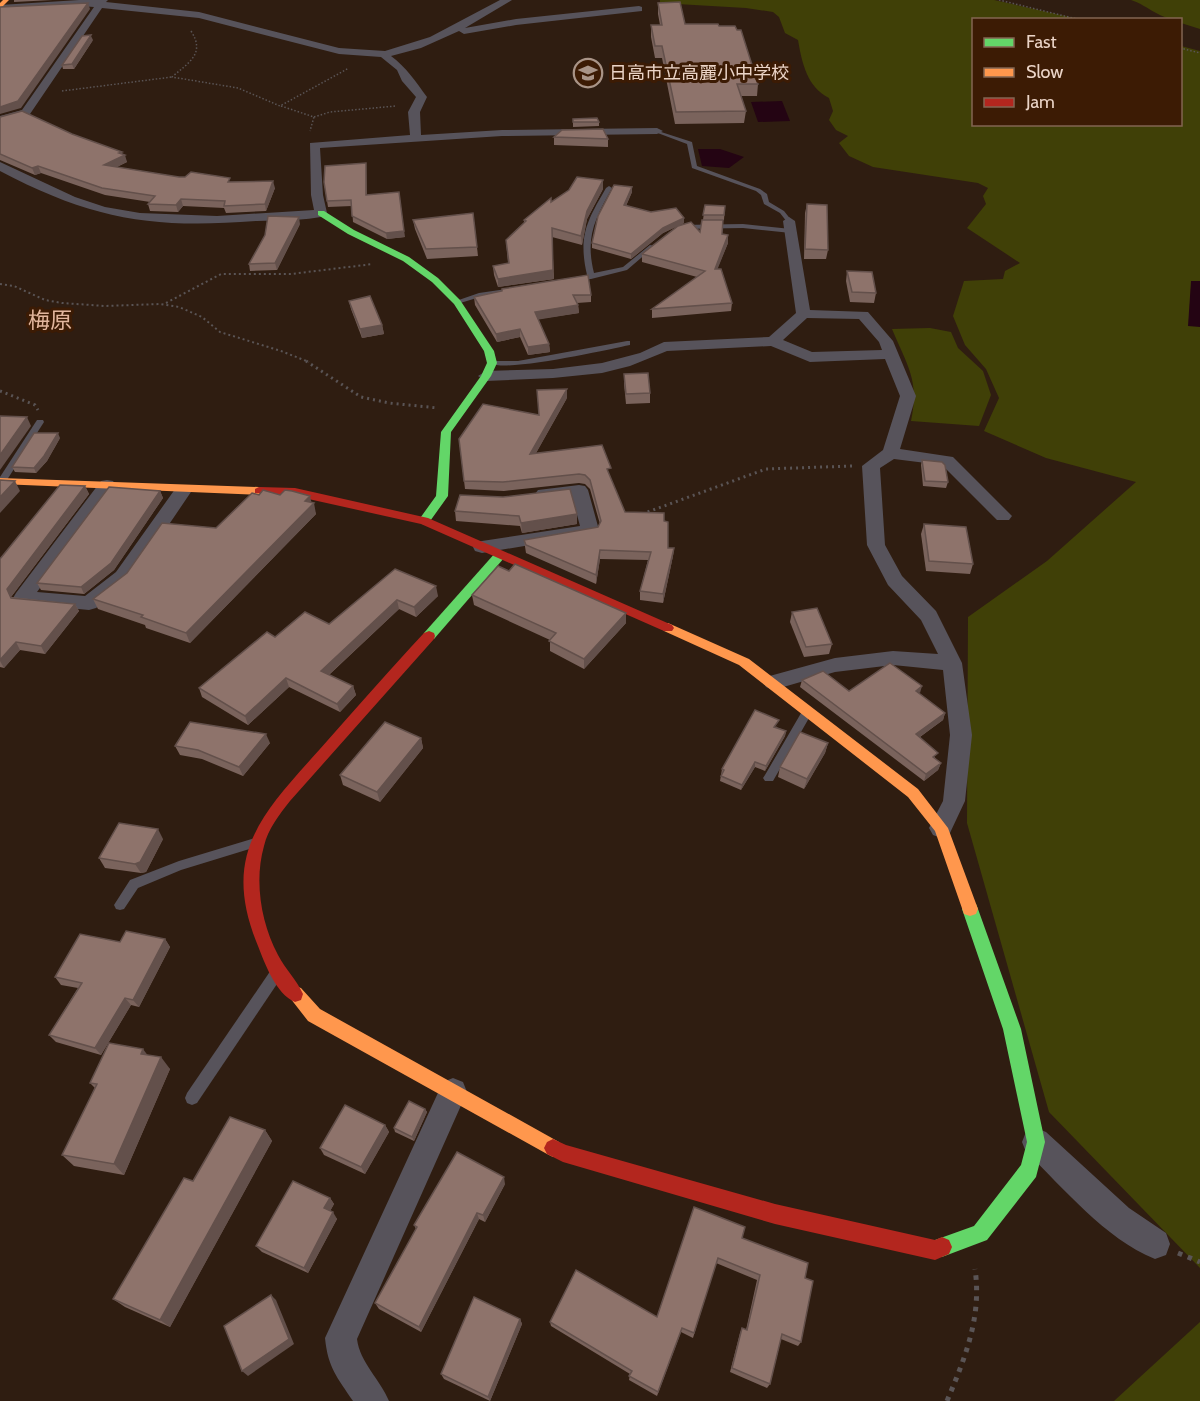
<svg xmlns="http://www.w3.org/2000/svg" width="1200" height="1401" viewBox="0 0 1200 1401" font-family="Cabin,'Noto Sans JP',sans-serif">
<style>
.green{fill:#404007}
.water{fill:#240413}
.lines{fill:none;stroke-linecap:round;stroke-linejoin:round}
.path-far3{stroke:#5a5455;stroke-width:1.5;stroke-dasharray:1.5 2;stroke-linecap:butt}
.path-far2{stroke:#5a5455;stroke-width:2;stroke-dasharray:2 3;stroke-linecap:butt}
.path-far1{stroke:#5a5455;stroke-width:3;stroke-dasharray:2 4;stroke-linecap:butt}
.path{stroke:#5a5455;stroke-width:5;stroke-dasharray:4.5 6;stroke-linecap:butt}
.lane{fill:#57535b;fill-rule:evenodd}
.street{fill:#57535b;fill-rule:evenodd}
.fast{fill:#63d668;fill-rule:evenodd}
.slow{fill:#ff974d;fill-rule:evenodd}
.jam{fill:#b3261e;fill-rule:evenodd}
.wall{fill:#7a635c}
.shaded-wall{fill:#63504b}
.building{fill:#8e736b;stroke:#63504b;stroke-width:1.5}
.labels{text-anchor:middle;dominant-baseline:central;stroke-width:6;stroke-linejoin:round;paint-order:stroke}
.far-poi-label{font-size:18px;fill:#ebd4c7;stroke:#3c1b04;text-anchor:start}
.far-quarter-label{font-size:22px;fill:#e2b69d;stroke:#3c1b04}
</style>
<rect width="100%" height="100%" fill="#2f1d11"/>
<g class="green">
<path d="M 660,0 L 994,0 L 1079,19 L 974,20 L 974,124 L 1180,124 L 1181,46 L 1200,51 L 1200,1268 L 1049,1112 L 967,823 L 968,617 L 1047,561 L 1136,482 L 1046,458 L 984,431 L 999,398 L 986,369 L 965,345 L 953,316 L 964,281 L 1003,279 L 1005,271 L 1020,263 L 967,228 L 986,204 L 983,196 L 988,188 L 978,183 L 873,167 L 849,156 L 839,143 L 848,136 L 836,130 L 829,120 L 833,111 L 829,98 C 807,87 802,63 798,40 L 785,33 L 779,17 L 773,12 L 746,8 L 660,3 Z"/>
<path d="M 1131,0 L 1200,0 L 1200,29 L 1181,23 L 1180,20 C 1160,20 1149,6 1131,0 Z"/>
<path d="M 930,328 L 951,332 L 958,348 L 983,371 L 991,395 L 979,426 L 911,421 C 920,381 907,365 892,329 Z"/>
<polygon points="1200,1322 1200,1401 1114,1401"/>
</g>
<g class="water">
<polygon points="782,101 790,121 758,122 751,102"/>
<polygon points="698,149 720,149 744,157 729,168 702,166"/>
<polygon points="1191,281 1200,281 1200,327 1188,326"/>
</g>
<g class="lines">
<g class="path-far3">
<polyline points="999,0 1081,20"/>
<path d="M 191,31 C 206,54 188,63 172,77 L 238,88 L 280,106 L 349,68"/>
<polyline points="1180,48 1200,53"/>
<polyline points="62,91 172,77"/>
<polyline points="281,106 314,117 310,131"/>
<polyline points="314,117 330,112 396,106"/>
</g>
<g class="path-far2">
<polyline points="0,284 14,286 45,300 62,303 105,306 160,304 179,307 202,317 220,332 281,351 309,362"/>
<polyline points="166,303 221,274 291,274 373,264"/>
</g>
<g class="path-far1">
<polyline points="306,361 361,397 389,403 438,408"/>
<polyline points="0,391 35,405 38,410"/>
<polyline points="642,514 766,469 852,466"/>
</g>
<g class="path">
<polyline points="1178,1253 1200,1262"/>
<path d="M 947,1401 C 965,1358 982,1317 975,1269"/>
</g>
<g class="lane">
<polygon points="655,130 692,142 697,166 760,189 767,194 769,202 784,211 792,221 787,222 780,213 764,204 761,195 756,191 692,168 687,144 655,132"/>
<path d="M 609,186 L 612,188 C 595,219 585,237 594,273 L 623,267 L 650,245 L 655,246 L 627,270 L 591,279 L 574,280 L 574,278 L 587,275 C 578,236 587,221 606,188 Z"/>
<polygon points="743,224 791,229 794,231 791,233 743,228 680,229 677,227 680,225"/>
<polygon points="513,288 515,289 515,291 480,297 457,304 453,302 479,293"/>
<path d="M 627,341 L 630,341 L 630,345 C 606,350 504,373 488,363 L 492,361 L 518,361 Z"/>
<polygon points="37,420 43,420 44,422 5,483 0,483 0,477"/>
<polygon points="808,707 812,708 813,711 773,781 765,781 763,778 765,775 804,708"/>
<polygon points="255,838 259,840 261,843 259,846 181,870 138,888 124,909 120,910 116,909 114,905 130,880 179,861"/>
<polygon points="276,968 281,970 282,974 281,978 197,1103 192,1105 187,1103 185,1098 187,1093 271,970"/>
</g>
<g class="street">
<path d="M 79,0 L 108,0 L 106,2 L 199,12 L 339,48 L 385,51 L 430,37 L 500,0 L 512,0 L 465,28 L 516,19 L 639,6 L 642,7 L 642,11 L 516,25 L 464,34 L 459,31 L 421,48 L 391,56 C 406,67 416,82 427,97 L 420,112 L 421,135 L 502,130 L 657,128 L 663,131 L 657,134 L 502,136 L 320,148 L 323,195 L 327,213 L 326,216 C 304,221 279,220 257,221 C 153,229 93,220 0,171 L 0,162 L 75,197 L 105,207 L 140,213 L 217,216 L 314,210 L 311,195 L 310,143 L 410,135 L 408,112 L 416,97 L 402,81 L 397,70 L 381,57 L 339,54 L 199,18 L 102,8 L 30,114 L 0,123 L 0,116 L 22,110 L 94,7 L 79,6 L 0,11 L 0,5 Z"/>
<path d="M 789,217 L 795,221 L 810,310 L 868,312 L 893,341 L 916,396 L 900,449 L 953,457 L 1012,516 L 1009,520 L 997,520 L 942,465 L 894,459 L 880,468 L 885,545 L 902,576 L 936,611 L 962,663 L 972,735 L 965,801 L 949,835 L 941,838 L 933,835 L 929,828 L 943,801 L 950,735 L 943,670 L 893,665 L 835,672 L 773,690 L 766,687 L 763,682 L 766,677 L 835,658 L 893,651 L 938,654 L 921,620 L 888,585 L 867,545 L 862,466 L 883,450 L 900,396 L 885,359 L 810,362 L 771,346 L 667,351 L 630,366 L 602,373 L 553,378 L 486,381 L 478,376 L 486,371 L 553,369 L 602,363 L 640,353 L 664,342 L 769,337 L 796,313 L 783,221 ZM 807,318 L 859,319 L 879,342 L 882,350 L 812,352 L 783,340 Z"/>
<polygon points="107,480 113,481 116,485 37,592 85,596 116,572 178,485 190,485 193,489 130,582 96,608 89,610 16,603 13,598 16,593 101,481"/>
<polygon points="579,485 585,486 588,490 599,530 596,534 482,553 475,551 473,547 475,543 482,541 580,526 572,496 544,500 538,498 535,494 538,490"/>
<path d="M 453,1078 L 463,1082 L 467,1092 L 357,1339 C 360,1363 380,1379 389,1401 L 353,1401 C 337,1377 328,1368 325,1338 L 443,1082 Z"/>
<path d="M 1036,1128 L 1046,1132 L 1129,1208 L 1166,1233 L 1170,1244 L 1166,1255 L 1155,1259 C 1104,1238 1065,1189 1026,1152 L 1022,1142 L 1026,1132 Z"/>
</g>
<g class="fast">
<polygon points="318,211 324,211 354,230 409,257 438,278 460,300 494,351 497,363 491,376 451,432 448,496 428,524 424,525 418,521 436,496 441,432 481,376 487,363 484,351 454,304 432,282 403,261 348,234 318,215"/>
<polygon points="500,551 506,555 504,558 434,639 424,639 423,636 424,633 496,552"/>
<polygon points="970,902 976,904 978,909 1021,1029 1045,1142 1036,1177 987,1240 942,1257 935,1254 932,1247 935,1240 974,1226 1021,1165 1027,1142 1003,1029 962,909 964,904"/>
</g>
<g class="slow">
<polygon points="3,0 9,0 0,9 0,3"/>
<polygon points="0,478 259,487 265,491 259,495 0,484"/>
<polygon points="668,623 749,659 918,789 948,828 978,909 976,914 970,916 964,914 935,831 908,797 739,665 664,631 662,628 664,625"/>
<polygon points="295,986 301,988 320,1009 559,1142 562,1148 559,1154 553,1157 547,1154 308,1021 287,994 289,988"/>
</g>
<g class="jam">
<polygon points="259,487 295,488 428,518 672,625 674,628 672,631 664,631 421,524 295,496 255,493 255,489"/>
<path d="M 429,631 L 434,633 L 435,636 L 434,639 L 290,801 C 279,815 268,829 264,846 C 254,881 261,923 278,955 C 285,969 297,980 303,994 L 301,1000 L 295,1002 C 276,994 265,964 258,946 C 220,854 262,814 320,749 C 350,715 380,681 411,647 L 424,633 Z"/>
<polygon points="553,1139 566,1145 775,1204 935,1240 942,1237 949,1240 952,1247 949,1254 935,1260 775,1224 563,1162 547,1154 544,1148 547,1142"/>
</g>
</g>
<g class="wall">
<polygon points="14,0 53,0 14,2"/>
<polygon points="658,3 685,24 719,26 758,84 757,96 741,96 746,111 744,123 675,124 662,58 655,58 651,37 651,25 660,25 658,14"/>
<polygon points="93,40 74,69 63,69 62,65"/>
<polygon points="0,117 72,134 123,155 127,162 117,167 179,177 231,182 275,188 266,211 226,213 224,208 183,206 178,212 150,211 148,204 150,202 105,195 41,173 35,175 0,160"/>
<polygon points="573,119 599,122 599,126 573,127"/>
<polygon points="554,137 608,139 608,147 554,145"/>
<polygon points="366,163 367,195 405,237 387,239 353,222 352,206 328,207 324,182"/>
<polygon points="632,187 632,192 626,206 684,223 663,233 631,259 592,248 592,243"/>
<polygon points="603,189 587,219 582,245 552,237 554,279 498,287 494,275 493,266 508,263 506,240 524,223 524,220 551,202"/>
<polygon points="807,204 828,250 826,259 804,259 805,213"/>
<polygon points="705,205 725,206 724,220 703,220"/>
<polygon points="473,213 478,256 427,259 415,229 413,220"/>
<polygon points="300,224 277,270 250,271 249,264"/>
<polygon points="700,232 728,235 728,243 717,269 732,303 731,311 652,318 652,309 697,277 642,262 642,254"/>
<polygon points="847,271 876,293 874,303 850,302 846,281"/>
<polygon points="591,295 591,302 577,303 578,305 579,313 538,319 549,344 550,352 528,355 520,337 497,342 475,305 474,297"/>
<polygon points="349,301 382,325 384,334 362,338 351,309"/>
<polygon points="624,374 650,393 650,403 626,404 624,384"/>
<polygon points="567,398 536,453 610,477 625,512 664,521 668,548 674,548 673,556 663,603 640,600 640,591 648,560 600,559 596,584 526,553 524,540 598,527 600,524 590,489 585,484 579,483 504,491 465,489 459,439 539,415"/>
<polygon points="60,438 47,461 36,473 15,472 12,467"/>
<polygon points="922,460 948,482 946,488 923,486 921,465"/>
<polygon points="85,486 89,494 11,597 75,604 79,611 45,654 20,650 4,668 0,667 0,559"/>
<polygon points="160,491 163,498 114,570 84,594 41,590 37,583"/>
<polygon points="280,495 311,503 316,514 190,643 146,628 145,625 98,609 93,599 216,528"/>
<polygon points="460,495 577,524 522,533 520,526 456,521 455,511"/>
<polygon points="924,524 973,564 970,574 926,571 921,534"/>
<polygon points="395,569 438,596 416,617 399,609 329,675 353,686 356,695 340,712 289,687 248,725 202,697 199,688 275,637 329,624"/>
<polygon points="472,595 626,613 626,623 584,669 550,651 550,640 474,605"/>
<polygon points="792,612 832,644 829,654 804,657 790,622"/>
<polygon points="802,680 849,691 919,693 945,713 943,720 920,737 936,759 941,763 938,770 924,781 800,687"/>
<polygon points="778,725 776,727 786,731 785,736 765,771 755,767 741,790 720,781 722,769"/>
<polygon points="421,738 423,748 380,802 343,785 340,775"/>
<polygon points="270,743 243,776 202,759 180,755 175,746"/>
<polygon points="828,743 825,753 804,789 778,777 780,767"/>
<polygon points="163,839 146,872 141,873 105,868 99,858"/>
<polygon points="165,939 170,947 139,1007 131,1005 101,1055 56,1042 49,1035 78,988 61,985 55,977 120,942"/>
<polygon points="148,1055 170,1069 124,1175 74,1166 62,1155 95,1088 90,1083"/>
<polygon points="425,1109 427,1112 414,1141 395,1132 394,1128"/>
<polygon points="385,1125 389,1132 365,1174 324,1155 320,1148"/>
<polygon points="265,1130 272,1141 170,1327 125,1307 113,1299 193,1181"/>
<polygon points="505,1184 485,1222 479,1219 421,1332 379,1309 375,1303 416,1229 414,1225"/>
<polygon points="330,1198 334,1204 330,1211 337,1219 308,1273 262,1252 256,1246"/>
<polygon points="694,1207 805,1278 801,1342 798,1346 781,1339 770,1384 767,1388 730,1372 740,1333 742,1328 746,1330 757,1280 716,1263 693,1338 681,1332 657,1396 629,1380 630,1374 551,1326 550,1322 657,1317"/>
<polygon points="520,1319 522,1324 490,1401 444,1379 441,1374"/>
</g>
<g class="shaded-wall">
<polygon points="88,3 90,9 21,108 0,114 0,107"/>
<polygon points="91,36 93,40 74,69 72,64"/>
<polygon points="122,152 123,156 125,155 127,162 106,172 104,165"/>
<polygon points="38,166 41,173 35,175 32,168"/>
<polygon points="603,180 603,189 587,219 582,245 581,236 587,211"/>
<polygon points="273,181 275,188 266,211 265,204"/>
<polygon points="632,187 632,192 624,210 624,205"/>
<polygon points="399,192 405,237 387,239 386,233"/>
<polygon points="181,199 183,206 178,212 176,205"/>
<polygon points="299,217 300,224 277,270 275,263"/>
<polygon points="684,218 684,223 663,233 631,259 631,254 663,228"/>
<polygon points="728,235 728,243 714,278 715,269"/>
<polygon points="553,270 554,279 498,287 498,279"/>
<polygon points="578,305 579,313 536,320 535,312"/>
<polygon points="382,325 384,334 362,338 360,329"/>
<polygon points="520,329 520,337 497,342 496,334"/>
<polygon points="549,344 550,352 528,355 528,347"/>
<polygon points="567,389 567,398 531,462 530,454"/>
<polygon points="27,417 31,426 0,470 0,455"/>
<polygon points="58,433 60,438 47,461 36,473 34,468"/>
<polygon points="15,481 20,491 0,513 0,497"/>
<polygon points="85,486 89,494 11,597 7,589"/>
<polygon points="160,491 163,498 114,570 84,594 81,587"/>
<polygon points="310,496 312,505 314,503 316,514 190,643 186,633"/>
<polygon points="577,514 577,524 522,533 521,523"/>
<polygon points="674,548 673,556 663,603 663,594"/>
<polygon points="600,550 600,559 596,584 596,575"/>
<polygon points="436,586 438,596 416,617 414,607"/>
<polygon points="397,600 399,609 323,680 321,671"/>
<polygon points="75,604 79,611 45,654 41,646"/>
<polygon points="626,613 626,623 584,669 584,659"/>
<polygon points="16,642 20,650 4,668 0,661 0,660"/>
<polygon points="286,678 289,687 248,725 245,716"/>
<polygon points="353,686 356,695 340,712 337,704"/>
<polygon points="922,686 920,693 916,691"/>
<polygon points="945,713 943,720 914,741 916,734"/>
<polygon points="786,731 785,736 765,771 766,766"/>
<polygon points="266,734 270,743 243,776 239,767"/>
<polygon points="421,738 423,748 380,802 377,792"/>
<polygon points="828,743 825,753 804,789 807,779"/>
<polygon points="755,762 755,767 741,790 742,785"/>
<polygon points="941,763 938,770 924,781 926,774"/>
<polygon points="158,829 163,839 146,872 141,873 135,864"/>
<polygon points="165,939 170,947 139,1007 133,1000"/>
<polygon points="125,998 131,1005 101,1055 95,1048"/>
<polygon points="143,1049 152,1061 141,1054"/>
<polygon points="161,1057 170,1069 124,1175 114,1164"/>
<polygon points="425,1109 427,1112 414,1141 412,1137"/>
<polygon points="385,1125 389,1132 365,1174 361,1167"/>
<polygon points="265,1130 272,1141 170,1327 160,1320"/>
<polygon points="504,1177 505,1184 485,1222 483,1215"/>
<polygon points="330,1198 334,1204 328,1215 324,1208"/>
<polygon points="333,1212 337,1219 308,1273 304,1268"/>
<polygon points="477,1213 479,1219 421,1332 419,1327"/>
<polygon points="271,1295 276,1300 294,1344 248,1376 242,1371"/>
<polygon points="520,1319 522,1324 490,1401 488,1397"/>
</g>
<g class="building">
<polygon points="680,2 685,24 718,24 719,26 735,26 737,30 741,30 758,84 737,84 746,111 676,112 662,46 655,46 651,25 662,25 658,3"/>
<polygon points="88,3 18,101 0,107 0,7"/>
<polygon points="91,35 72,64 62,65 82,36"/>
<polygon points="22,111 72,134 122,152 119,153 125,155 104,165 179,177 185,177 191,172 230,178 228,182 273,181 265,204 224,206 225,201 181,199 176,205 148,204 155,196 102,188 38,166 32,168 0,154 0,117"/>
<polygon points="597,118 599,122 573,122 573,119"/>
<polygon points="603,129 608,139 554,137 562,130"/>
<polygon points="366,163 366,195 399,192 404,231 386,233 352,216 351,200 327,201 324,182 325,166"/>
<polygon points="577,177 603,180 587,211 581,236 552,228 553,270 498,279 493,266 509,263 506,240 526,221 524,220 551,198 551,202 569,190"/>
<polygon points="614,185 632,187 624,205 651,212 676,208 684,218 663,228 631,254 592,243 598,216"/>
<polygon points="807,204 827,205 828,250 805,249"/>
<polygon points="705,205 725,206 724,215 703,215"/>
<polygon points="473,213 477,247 426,249 413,220"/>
<polygon points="268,216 299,217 275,263 249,264 265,235"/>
<polygon points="702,220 723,220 722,234 728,235 715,269 721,269 732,303 652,309 705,271 642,254 678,226 691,222 700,232"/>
<polygon points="847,271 872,272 876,293 852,292"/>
<polygon points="588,275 591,295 573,295 578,305 535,312 549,344 528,347 520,329 496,334 474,297 502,291 502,289"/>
<polygon points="370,296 382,325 360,329 349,301"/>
<polygon points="648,373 650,393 626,394 624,374"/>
<polygon points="567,389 530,454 602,445 611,468 607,469 625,512 664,513 664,521 668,522 668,548 674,548 663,594 640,591 651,552 600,550 596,575 526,545 524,540 598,527 601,521 590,480 585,475 579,474 503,482 464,481 459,439 483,404 539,415 537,390"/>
<polygon points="0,416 27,417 0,455"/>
<polygon points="34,433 58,433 44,456 34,468 12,467"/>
<polygon points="922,460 942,462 945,465 948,482 925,481"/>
<polygon points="0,480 15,481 0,497"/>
<polygon points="60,485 85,486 7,589 11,598 75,604 41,646 16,642 0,660 0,559"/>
<polygon points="109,487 160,491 111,563 81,587 37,583"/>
<polygon points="570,489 577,514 521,523 519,516 455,511 460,495 503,497"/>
<polygon points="263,490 280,495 285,490 292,491 310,496 305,501 314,503 186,633 141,617 143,615 93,599 127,573 162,523 216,528 252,493 259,495"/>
<polygon points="924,524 966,527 973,564 929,561"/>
<polygon points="515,564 626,613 584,659 549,641 556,633 472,595 498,566 509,571"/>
<polygon points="395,569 436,586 414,607 397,600 321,671 353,686 337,704 286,678 245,716 199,688 267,632 275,637 305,612 329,624"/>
<polygon points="817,608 832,644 806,647 792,612"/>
<polygon points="890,663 922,686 916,691 945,713 916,734 938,753 933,757 941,763 926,774 802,680 823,671 849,691"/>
<polygon points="755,710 779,720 774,727 786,731 766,766 755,762 742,785 721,776 724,770 722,769"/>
<polygon points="190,722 266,734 239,767 198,750 175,746"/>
<polygon points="385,722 421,738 377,792 340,775"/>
<polygon points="800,732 828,743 807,779 780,767"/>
<polygon points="119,823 158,829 140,862 135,864 99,858"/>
<polygon points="126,931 165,939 133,1000 125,998 95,1048 49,1035 82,983 55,977 80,934 120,942"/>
<polygon points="109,1043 143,1049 141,1054 161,1057 114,1164 62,1155 97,1084 90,1083"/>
<polygon points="409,1101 425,1109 412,1137 394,1128"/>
<polygon points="345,1105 385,1125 361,1167 320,1148"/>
<polygon points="230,1117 265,1130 160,1320 113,1299 184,1178 193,1181"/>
<polygon points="457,1152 504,1177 483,1215 477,1213 419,1327 375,1303 417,1227 414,1225"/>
<polygon points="293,1181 330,1198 324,1208 333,1212 304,1268 256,1246"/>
<polygon points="694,1207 745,1227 742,1238 808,1263 805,1278 813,1281 801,1342 782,1334 770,1384 732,1368 742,1328 747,1330 760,1275 718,1258 694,1333 682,1328 658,1392 629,1376 632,1371 550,1322 576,1270 657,1317"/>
<polygon points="271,1295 289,1339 242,1371 224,1326"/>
<polygon points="474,1297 520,1319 488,1397 441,1374"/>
</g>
<defs>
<g id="school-ring" transform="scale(1.5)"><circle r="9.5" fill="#3c1b04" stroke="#a99487" stroke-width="1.5"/><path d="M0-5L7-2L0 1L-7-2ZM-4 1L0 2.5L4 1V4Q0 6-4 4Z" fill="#a99487"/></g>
</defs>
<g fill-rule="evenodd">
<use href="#school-ring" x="588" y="73"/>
</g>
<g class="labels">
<g class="far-poi-label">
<text x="609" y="73">日高市立高麗小中学校</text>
</g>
<g class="far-quarter-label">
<text x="50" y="320">梅原</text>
</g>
</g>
<rect x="972" y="18" width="210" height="108" fill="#3c1b04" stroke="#826552" stroke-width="1.5"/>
<rect x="984" y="38" width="30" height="9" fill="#63d668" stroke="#826552" stroke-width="1.5"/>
<text x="1026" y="48" font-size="18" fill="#ebd4c7">Fast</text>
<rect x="984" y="68" width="30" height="9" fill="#ff974d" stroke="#826552" stroke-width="1.5"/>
<text x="1026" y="78" font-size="18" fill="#ebd4c7">Slow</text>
<rect x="984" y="98" width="30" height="9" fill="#b3261e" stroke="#826552" stroke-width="1.5"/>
<text x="1026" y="108" font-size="18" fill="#ebd4c7">Jam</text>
</svg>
